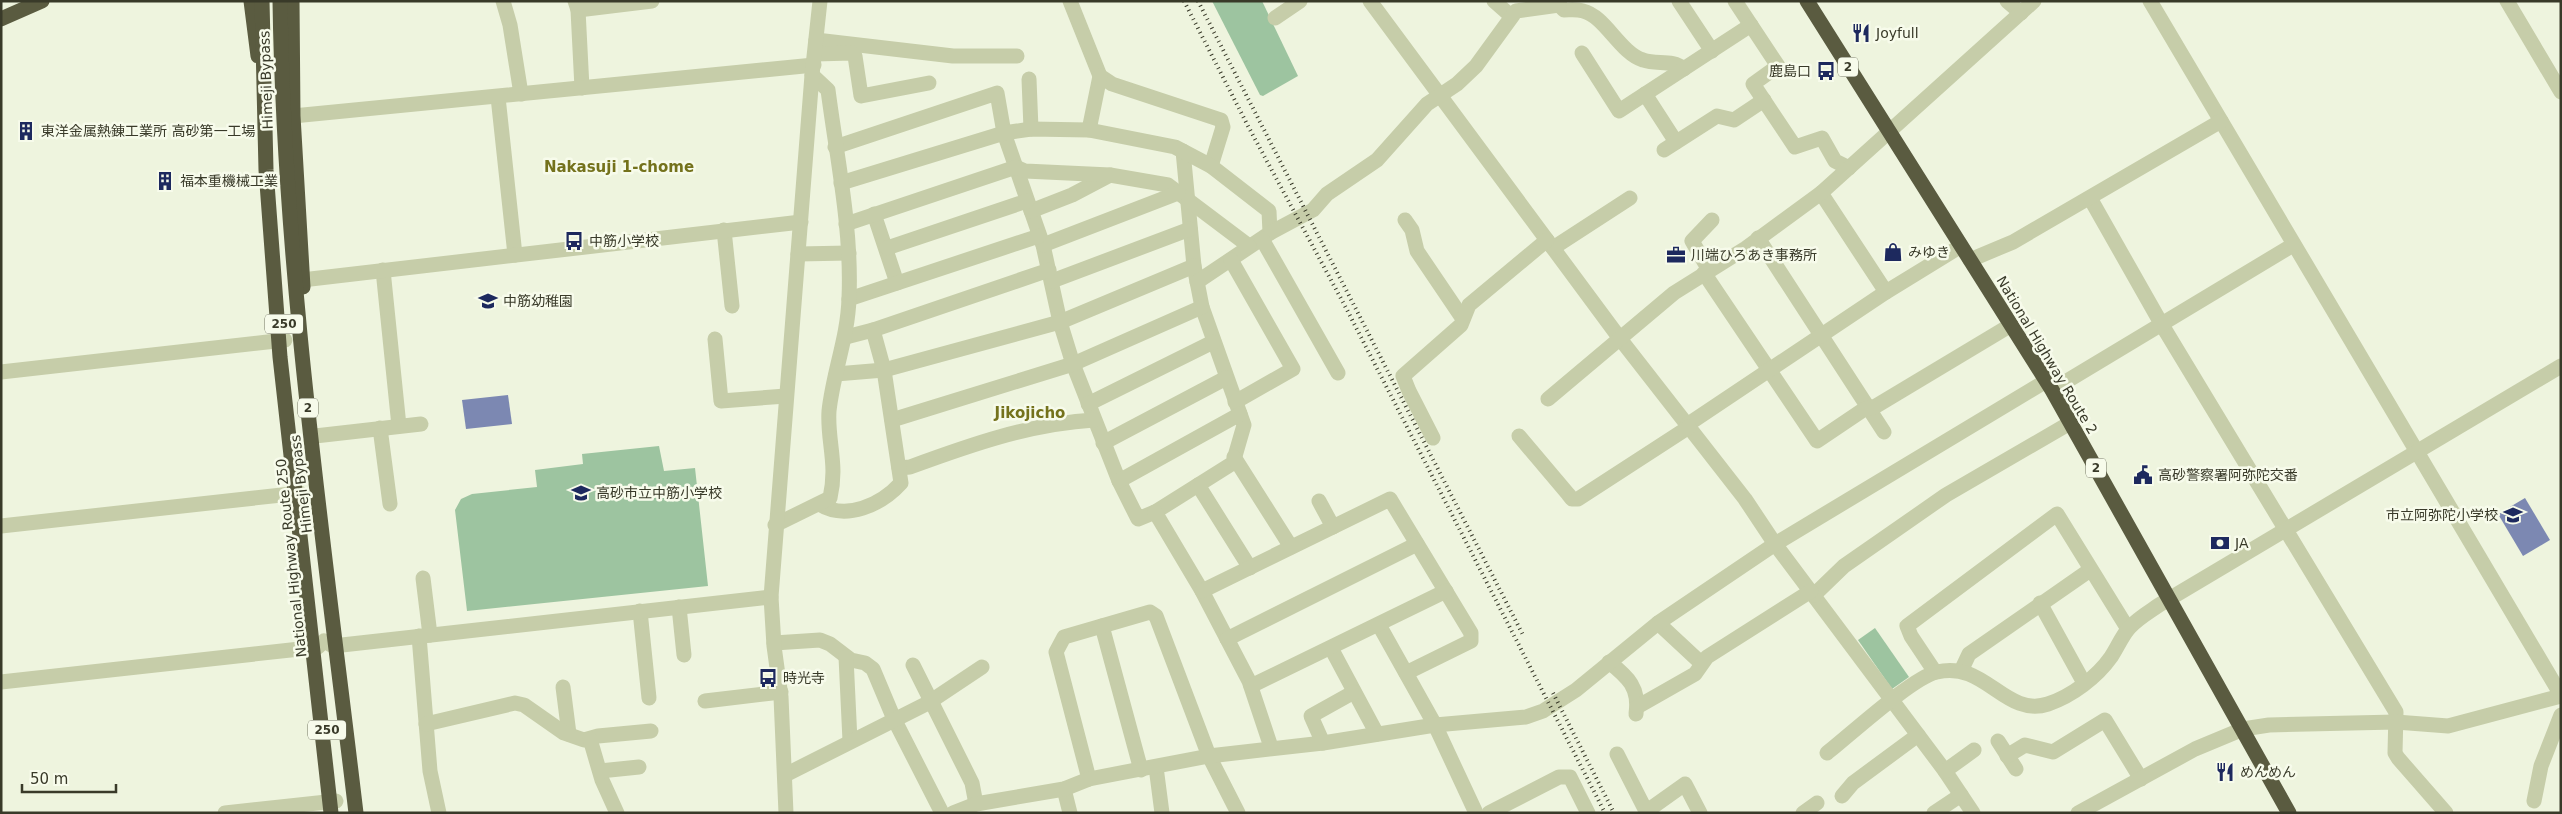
<svg xmlns="http://www.w3.org/2000/svg" width="2562" height="814" viewBox="0 0 2562 814" font-family="'DejaVu Sans','Noto Sans JP',sans-serif">
<style>
.green{fill:#9dc4a0}
.water{fill:#7c88b2}
.lines{fill:none;stroke-linecap:round;stroke-linejoin:round}
.minor{stroke:#c6cda9;stroke-width:15}
.highway{stroke:#5a5b40;stroke-width:15}
.rail{stroke:#393a29;stroke-width:4;stroke-dasharray:1 4;stroke-linecap:butt}
.highway-bridge{stroke:#5a5b40;stroke-width:15}
.labels{text-anchor:middle;dominant-baseline:central;stroke-width:5;stroke-linejoin:round;paint-order:stroke}
.shield{fill:#f7fbeb;stroke:#727463;stroke-width:1}
.shield-label{font-size:12px;font-weight:bold;fill:#393a29}
.poi-label{font-size:14px;fill:#393a29;stroke:#f7fbeb;text-anchor:start}
.street-label{font-size:14px;fill:#393a29;stroke:#f7fbeb}
.neighbourhood-label{font-size:15px;font-weight:bold;fill:#74721c;stroke:#f7fbeb}
</style>
<rect width="100%" height="100%" fill="#eef4de"/>
<g class="green">
<polygon points="1212,1 1262,1 1298,76 1263,96 1260,95"/>
<polygon points="659,446 664,471 695,468 708,586 467,611 455,510 461,499 472,494 537,487 535,470 583,464 582,454"/>
<polygon points="1875,628 1909,677 1892,689 1858,640"/>
</g>
<g class="water">
<polygon points="508,395 512,424 466,429 462,400"/>
<polygon points="2525,498 2550,540 2523,556 2498,514"/>
</g>
<g class="lines">
<g class="minor">
<polyline points="503,1 510,25 521,94"/>
<polyline points="575,1 578,10 582,88"/>
<polyline points="1070,1 1100,76 1112,84 1221,120 1223,127 1211,166"/>
<polyline points="1370,1 1621,340 1745,499 1775,544 1945,771 1973,813"/>
<polyline points="1494,1 1511,16"/>
<polyline points="1679,1 1712,51"/>
<polyline points="1735,1 1778,66 1753,84 1795,147 1822,138 1835,161 1849,168"/>
<polyline points="2007,1 2021,13"/>
<polyline points="2150,1 2561,695"/>
<polyline points="2507,1 2561,92"/>
<path d="M 1559,5 L 1564,10 C 1570,10 1577,9 1583,11 C 1605,16 1620,53 1643,60 C 1657,65 1672,59 1684,69"/>
<polyline points="578,10 652,1"/>
<polyline points="1275,18 1300,1"/>
<polyline points="816,40 953,56 1017,56"/>
<polyline points="1582,53 1619,111 1751,25"/>
<polyline points="815,54 852,53 855,56 861,96 929,83"/>
<polyline points="1029,79 1031,129"/>
<polyline points="1645,94 1676,142"/>
<polyline points="498,97 515,255"/>
<polyline points="293,116 814,65"/>
<polyline points="1089,130 1100,76"/>
<polyline points="835,147 997,93 1004,133 1043,245 1060,322 1073,364 1119,481 1138,519 1155,512 1233,463 1244,425 1202,307 1194,266 1183,151"/>
<polyline points="1664,150 1717,116 1734,120 1764,100"/>
<polyline points="841,183 1004,133 1031,129 1089,130 1175,147 1211,166 1269,211 1270,233 1197,282"/>
<polyline points="1821,193 1886,292"/>
<polyline points="2090,198 2162,325 2396,712 2395,753 2398,758 2446,813"/>
<polyline points="1031,211 1072,195 1110,175"/>
<polyline points="874,214 897,283"/>
<polyline points="1405,220 1412,230 1417,251 1463,319"/>
<polyline points="846,224 1016,167 1025,171 1110,175 1168,185 1249,246"/>
<polyline points="724,230 732,306"/>
<polyline points="1270,233 1313,210 1327,194 1377,160 1427,104 1457,84 1476,66 1516,11 1559,5 1559,1"/>
<polyline points="1758,238 1884,432"/>
<polyline points="1262,239 1338,373"/>
<polyline points="1043,245 1178,193"/>
<polyline points="887,248 1027,201"/>
<polyline points="1553,248 1630,198"/>
<polyline points="798,254 849,253"/>
<polyline points="1231,260 1293,369 1235,402"/>
<polyline points="1970,260 2013,242 2221,121"/>
<polyline points="383,270 399,426"/>
<polyline points="1709,270 1692,241 1712,220"/>
<polyline points="1704,273 1817,441 1863,410 1876,406 2011,325"/>
<polyline points="302,280 801,222"/>
<polyline points="1052,281 1190,229"/>
<polyline points="849,299 1039,236"/>
<polyline points="846,337 873,330 1049,270"/>
<polyline points="715,339 721,401 786,396"/>
<polyline points="1,372 285,340"/>
<polyline points="836,374 884,370 1060,322 1194,266"/>
<polyline points="2052,390 2293,245"/>
<polyline points="1548,399 1674,293 1746,248 1821,193 2034,1"/>
<polyline points="1088,404 1213,342"/>
<polyline points="892,420 1073,364 1202,307"/>
<polyline points="1687,425 1886,292 1961,246"/>
<polyline points="380,428 390,504"/>
<polyline points="315,436 421,424"/>
<polyline points="1519,436 1568,494 1572,499 1578,499 1689,427"/>
<polyline points="1433,438 1409,391 1403,376 1461,325 1469,305 1547,240"/>
<polyline points="1103,443 1226,378"/>
<polyline points="1234,457 1291,547"/>
<path d="M 899,468 L 910,467 C 970,445 1029,424 1094,420"/>
<polyline points="1119,481 1240,414"/>
<polyline points="1198,485 1250,568"/>
<polyline points="1319,501 1333,527"/>
<path d="M 819,504 C 846,521 881,505 901,483 L 884,370 L 873,330"/>
<polyline points="1155,512 1202,591 1249,681 1271,747"/>
<path d="M 775,525 L 830,498 C 838,464 827,441 829,411 C 833,373 848,337 849,298 C 852,229 837,159 828,90 L 812,75"/>
<polyline points="1,526 300,493"/>
<polyline points="423,578 430,635"/>
<polyline points="1202,591 1390,499 1471,633 1471,641 1406,673"/>
<polyline points="1814,595 1844,566 1946,495 2070,423"/>
<polyline points="2040,603 2084,683"/>
<polyline points="679,607 684,655"/>
<polyline points="640,611 649,698"/>
<polyline points="1658,623 1701,663"/>
<polyline points="1379,625 1435,725 1476,813"/>
<polyline points="1102,626 1141,770"/>
<polyline points="419,636 430,771 439,813"/>
<polyline points="1227,639 1417,544"/>
<polyline points="774,643 820,640 830,644 851,660 865,663 873,669 894,719 942,813"/>
<polyline points="1331,648 1377,734"/>
<polyline points="846,657 850,741"/>
<path d="M 1609,662 C 1628,677 1640,688 1636,714"/>
<polyline points="913,665 972,783 976,804"/>
<polyline points="1961,671 1969,654 2090,570"/>
<polyline points="1935,672 1911,636 1907,626 2057,514 2128,629"/>
<polyline points="1,682 318,647 324,641 333,646 771,597"/>
<polyline points="1251,686 1446,591"/>
<polyline points="563,687 569,734"/>
<polyline points="705,701 781,692"/>
<polyline points="1637,707 1695,674 1707,657 1811,591"/>
<polyline points="426,724 515,703 524,705 564,733 584,740 598,736 651,731"/>
<polyline points="590,739 602,780 617,813"/>
<polyline points="1998,741 2016,769"/>
<polyline points="1323,743 1311,716 1354,692"/>
<path d="M 1827,753 C 1850,735 1913,677 1937,672 C 1985,660 2005,718 2048,704 C 2072,696 2097,677 2111,657 C 2117,648 2122,636 2129,628 C 2138,618 2149,612 2159,605 L 2561,366"/>
<polyline points="1617,754 1647,813"/>
<polyline points="2007,756 2025,745 2053,752 2105,720 2141,779"/>
<polyline points="1156,767 1162,813"/>
<polyline points="600,771 639,767"/>
<polyline points="1945,771 1974,750"/>
<polyline points="785,775 928,703 982,667"/>
<polyline points="1089,779 1056,652 1064,637 1150,612 1156,616 1209,756 1238,813"/>
<polyline points="1064,789 1070,813"/>
<polyline points="1842,796 1853,783 1918,735"/>
<polyline points="2534,801 2541,766 2561,715"/>
<polyline points="1647,811 1685,784 1700,813"/>
<polyline points="225,813 336,801"/>
<polyline points="786,813 781,697 774,646 771,597 812,75 820,1"/>
<polyline points="953,813 976,804 1064,789 1089,779 1209,756 1323,743 1435,725 1526,717 1543,711 1576,690 1658,623 1775,544 2046,381"/>
<polyline points="1489,813 1559,777 1570,777 1588,813"/>
<polyline points="1803,813 1817,803"/>
<polyline points="1934,813 1961,795"/>
<polyline points="2078,813 2195,749 2243,729 2269,725 2396,722 2448,726 2561,696"/>
</g>
<g class="highway">
<polyline points="251,1 258,56"/>
<polyline points="292,1 293,116 303,287"/>
<polyline points="1807,1 2052,390 2289,813"/>
<polyline points="1,19 42,1"/>
</g>
<g class="rail">
<polyline points="1184,1 1248,126 1345,306 1605,813"/>
<polyline points="1198,1 1523,635"/>
<polyline points="1553,693 1614,813"/>
</g>
<g class="highway-bridge">
<polyline points="262,1 266,170 280,357 331,813"/>
<path d="M 280,1 C 284,273 324,543 356,813"/>
</g>
</g>
<defs>
<g id="restaurant-bare" transform="scale(1.5)"><path d="M-5-6h1v4h1v-4h1v4h1v-4h1v5L-1.5 .5V6h-2V.5L-5-1ZM5-6V6H3V1.5H1.5Q1.5-4 5-6Z" fill="#1d295e" stroke="#f7fbeb" stroke-width="2.5" paint-order="stroke"/></g>
<g id="bus-bare" transform="scale(1.5)"><path d="M-5-6H5V4H4V6H2V4H-2V6H-4V4H-5ZM-3.5-4V0h7V-4ZM-3.5 1.2v1.5H-2V1.2ZM2 1.2v1.5H3.5V1.2Z" fill="#1d295e" stroke="#f7fbeb" stroke-width="2.5" paint-order="stroke"/></g>
<g id="building-bare" transform="scale(1.5)"><path d="M-4-6H4V6H1V3H-1V6H-4ZM-2.5-4.3h1.7v1.8h-1.7ZM.8-4.3h1.7v1.8H.8ZM-2.5-1h1.7V.8h-1.7ZM.8-1h1.7V.8H.8Z" fill="#1d295e" stroke="#f7fbeb" stroke-width="2.5" paint-order="stroke"/></g>
<g id="shop-bare" transform="scale(1.5)"><path d="M-5-2.5h2.3a2.7 3.5 0 0 1 5.4 0H5L5.5 6h-11ZM-1.5-2.5h3a1.5 2.3 0 0 0-3 0Z" fill="#1d295e" stroke="#f7fbeb" stroke-width="2.5" paint-order="stroke"/></g>
<g id="office-bare" transform="scale(1.5)"><path d="M-6-3h4V-5.5h4V-3h4V5H-6ZM-1-4.5V-3h2v-1.5ZM-6 0V1H6V0Z" fill="#1d295e" stroke="#f7fbeb" stroke-width="2.5" paint-order="stroke"/></g>
<g id="school-bare" transform="scale(1.5)"><path d="M0-5L7-2L0 1L-7-2ZM-4 1L0 2.5L4 1V4Q0 6-4 4Z" fill="#1d295e" stroke="#f7fbeb" stroke-width="2.5" paint-order="stroke"/></g>
<g id="civic-bare" transform="scale(1.5)"><path d="M-.6-6.5H3V-4.5H.6V-3L4-1V1h2V6H-6V1h2V-1L-.6-3ZM-1.2 2.5V6h2.4V2.5Z" fill="#1d295e" stroke="#f7fbeb" stroke-width="2.5" paint-order="stroke"/></g>
<g id="bank-bare" transform="scale(1.5)"><path d="M-6-4H6V4H-6ZM0-2.3a2.3 2.3 0 1 0 0 4.6a2.3 2.3 0 1 0 0-4.6Z" fill="#1d295e" stroke="#f7fbeb" stroke-width="2.5" paint-order="stroke"/></g>
</defs>
<g fill-rule="evenodd">
<use href="#restaurant-bare" x="1861" y="33"/>
<use href="#bus-bare" x="1826" y="71"/>
<use href="#building-bare" x="26" y="131"/>
<use href="#building-bare" x="165" y="181"/>
<use href="#bus-bare" x="574" y="241"/>
<use href="#shop-bare" x="1893" y="252"/>
<use href="#office-bare" x="1676" y="255"/>
<use href="#school-bare" x="488" y="301"/>
<use href="#civic-bare" x="2143" y="475"/>
<use href="#school-bare" x="581" y="493"/>
<use href="#school-bare" x="2513" y="515"/>
<use href="#bank-bare" x="2220" y="543"/>
<use href="#bus-bare" x="768" y="678"/>
<use href="#restaurant-bare" x="2225" y="772"/>
</g>
<g class="labels">
<g class="shield">
<rect x="1838" y="57.5" width="20" height="19" rx="4"/>
<rect x="265" y="314.5" width="38" height="19" rx="4"/>
<rect x="298" y="398.5" width="20" height="19" rx="4"/>
<rect x="2086" y="458.5" width="20" height="19" rx="4"/>
<rect x="308" y="720.5" width="38" height="19" rx="4"/>
</g>
<g class="shield-label">
<text x="1848" y="67">2</text>
<text x="284" y="324">250</text>
<text x="308" y="408">2</text>
<text x="2096" y="468">2</text>
<text x="327" y="730">250</text>
</g>
<g class="poi-label">
<text x="1876" y="33">Joyfull</text>
<text x="1811" y="71" text-anchor="end">鹿島口</text>
<text x="41" y="131">東洋金属熱錬工業所 高砂第一工場</text>
<text x="180" y="181">福本重機械工業</text>
<text x="589" y="241">中筋小学校</text>
<text x="1908" y="252">みゆき</text>
<text x="1691" y="255">川端ひろあき事務所</text>
<text x="503" y="301">中筋幼稚園</text>
<text x="2158" y="475">高砂警察署阿弥陀交番</text>
<text x="596" y="493">高砂市立中筋小学校</text>
<text x="2498" y="515" text-anchor="end">市立阿弥陀小学校</text>
<text x="2235" y="543">JA</text>
<text x="783" y="678">時光寺</text>
<text x="2240" y="772">めんめん</text>
</g>
<g class="street-label">
<text transform="translate(266 80) rotate(-92)">Himeji Bypass</text>
<text transform="translate(2047 355) rotate(59)">National Highway Route 2</text>
<text transform="translate(301 484) rotate(-97)">Himeji Bypass</text>
<text transform="translate(291 558) rotate(-96)">National Highway Route 250</text>
</g>
<g class="neighbourhood-label">
<text x="619" y="167">Nakasuji 1-chome</text>
<text x="1030" y="413">Jikojicho</text>
</g>
</g>
<rect width="2562" height="814" fill="none" stroke="#393a29" stroke-width="5"/>
<path d="M22 784v8h94v-8" fill="none" stroke="#393a29" stroke-width="2.5"/>
<text x="30" y="784" font-size="15" fill="#393a29" stroke="#f7fbeb" stroke-width="4" paint-order="stroke">50 m</text>
</svg>
